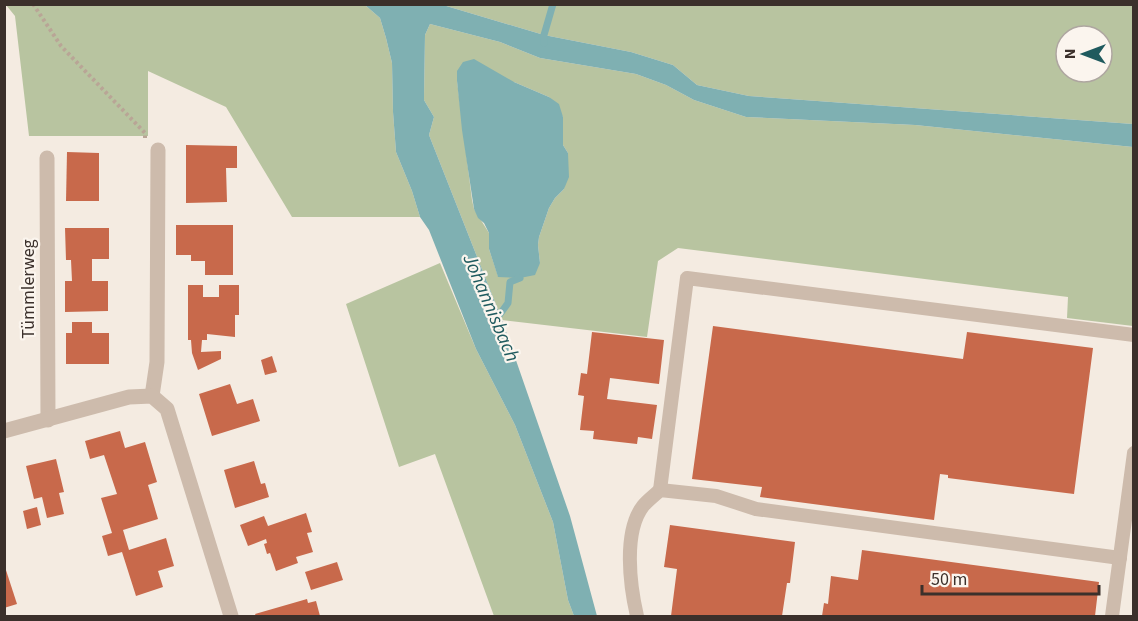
<svg xmlns="http://www.w3.org/2000/svg" width="1138" height="621" viewBox="0 0 1138 621" font-family="'Source Sans 3',sans-serif">
<style>
.green{fill:#b8c4a0;fill-rule:evenodd}
.water{fill:#7fb0b2}
.lines{fill:none;stroke-linecap:round;stroke-linejoin:round}
.stream{stroke:#7fb0b2;stroke-width:7}
.building{fill:#c8694b}
.path{stroke:#b9a596;stroke-width:4;stroke-dasharray:3 3;stroke-linecap:butt}
.lane{stroke:#cdbbac;stroke-width:14}
.street{stroke:#cdbbac;stroke-width:15}
.labels{text-anchor:middle;dominant-baseline:central;stroke-width:4.5;stroke-linejoin:round;paint-order:stroke}
.street-label{font-size:18px;fill:#3b302b;stroke:#fbf5ee}
.water-label{font-size:20px;font-style:italic;fill:#1f5a5e;stroke:#fbf5ee}
</style>
<rect width="100%" height="100%" fill="#f4ebe1"/>
<g class="green">
<polygon points="6,5 365,5 380,18 386,38 392,63 393,112 396,152 412,191 420,217 292,217 226,107 148,71 148,136 29,136 15,16"/>
<path d="M 443,5 L 1133,5 L 1133,124 L 749,96 L 697,85 L 673,65 L 631,52 L 544,35 ZM 1066,36 L 1102,36 L 1102,72 L 1066,72 Z"/>
<path d="M 430,24 L 500,42 L 540,58 L 636,74 L 666,85 L 694,100 L 746,117 L 915,125 L 1133,147 L 1133,326 L 1067,318 L 1068,297 L 678,248 L 658,261 L 647,337 L 502,320 L 429,135 L 434,117 L 424,100 L 425,35 ZM 457,81 L 514,82 L 549,97 L 563,117 L 563,145 L 568,153 L 564,189 L 555,198 L 549,208 L 539,237 L 538,245 L 540,263 L 498,276 L 489,249 L 489,233 L 474,209 L 472,200 Z"/>
<polygon points="440,263 476,349 515,425 553,522 568,600 574,616 494,616 435,454 399,467 346,304"/>
</g>
<g class="water">
<polygon points="365,5 443,5 544,35 631,52 673,65 697,85 749,96 1133,124 1133,147 915,125 746,117 694,100 666,85 636,74 540,58 500,42 430,24 425,35 424,100 434,117 429,135 502,320 570,516 597,616 574,616 568,600 553,522 515,425 476,349 429,230 420,217 412,191 396,152 393,112 392,63 386,38 380,18"/>
<polygon points="474,59 514,82 549,97 559,104 563,117 563,145 568,153 569,177 564,189 555,198 549,208 539,237 538,245 540,263 535,275 520,278 498,277 489,249 489,233 484,223 478,218 474,209 462,130 457,81 457,71 463,62"/>
</g>
<g class="lines">
<g class="stream">
<polyline points="544,43 544,35 553,4"/>
<polyline points="495,321 508,303 510,282 520,278"/>
</g>
</g>
<g class="building">
<polygon points="186,145 237,146 237,168 226,168 227,202 186,203"/>
<polygon points="67,152 99,153 99,201 66,201"/>
<polygon points="176,225 233,225 233,275 205,275 205,261 191,261 191,255 176,255"/>
<polygon points="65,228 109,228 109,259 92,259 92,281 108,281 108,311 65,312 65,281 72,281 71,260 66,260"/>
<polygon points="188,285 203,285 203,297 219,297 219,285 239,285 239,315 235,315 235,337 207,334 207,340 202,340 201,352 221,351 221,359 198,370 192,353 191,340 188,340"/>
<polygon points="72,322 92,322 92,333 109,333 109,364 66,364 66,333 72,333"/>
<polygon points="713,326 963,359 967,332 1093,348 1074,494 948,478 948,475 940,474 934,520 760,497 762,487 692,479"/>
<polygon points="592,332 664,340 659,384 610,378 607,399 657,405 652,439 638,437 637,444 593,439 594,431 580,430 584,396 578,395 581,373 587,374"/>
<polygon points="272,356 277,372 265,375 261,360"/>
<polygon points="230,384 237,404 253,399 260,421 212,436 199,394"/>
<polygon points="120,431 125,448 145,442 157,482 148,485 158,519 123,530 129,550 166,538 174,566 158,571 163,587 136,596 122,552 108,556 102,536 112,533 101,498 117,494 104,455 90,459 85,441"/>
<polygon points="56,459 64,492 59,493 64,514 47,518 42,497 34,499 26,466"/>
<polygon points="254,461 261,484 265,483 269,497 235,508 224,470"/>
<polygon points="37,507 41,525 27,529 23,511"/>
<polygon points="306,513 312,532 307,533 313,552 296,557 298,563 276,571 270,553 267,554 264,544 267,543 266,539 248,546 240,525 264,516 268,526"/>
<polygon points="670,525 795,542 790,583 787,583 782,616 671,616 677,569 664,567"/>
<polygon points="862,550 1099,582 1095,616 822,616 824,603 828,604 831,576 858,580"/>
<polygon points="337,562 343,580 311,590 305,572"/>
<polygon points="4,564 17,604 4,608"/>
<polygon points="307,599 308,603 316,601 320,616 256,616 255,614"/>
</g>
<g class="lines">
<polyline class="path" points="33,4 61,46 145,133 145,138"/>
<g class="lane">
<polyline points="660,490 687,278 1134,335"/>
<path d="M 637,616 C 630,586 623,532 643,506 C 648,500 655,495 660,490 L 716,496 L 756,509 L 1120,558"/>
<polyline points="1112,616 1134,453"/>
</g>
<g class="street">
<polyline points="47,158 48,420"/>
<polyline points="152,396 157,362 158,150"/>
<polyline points="4,431 129,397 152,396 167,409 231,616"/>
</g>
</g>
<g class="labels">
<g class="street-label">
<text transform="translate(28 289) rotate(-90)">Tümmlerweg</text>
</g>
<g class="water-label">
<text transform="translate(491 308) rotate(67)">Johannisbach</text>
</g>
</g>
<rect width="1138" height="621" fill="none" stroke="#3b302b" stroke-width="12"/>
<g transform="translate(1084 54) rotate(270)"><circle r="28" fill="#fbf5ee" stroke="#aea6a0" stroke-width="1.5"/>
<path d="M0-4.5L10 22L0 15L-10 22Z" fill="#1f5a5e"/>
<text y="-9" font-size="16" font-weight="bold" text-anchor="middle" fill="#3b302b">N</text>
</g>
<path d="M922 585v9h177v-9" fill="none" stroke="#3b302b" stroke-width="3"/>
<text x="931" y="585" font-size="18" fill="#3b302b" stroke="#fbf5ee" stroke-width="4.5" paint-order="stroke">50 m</text>
</svg>
